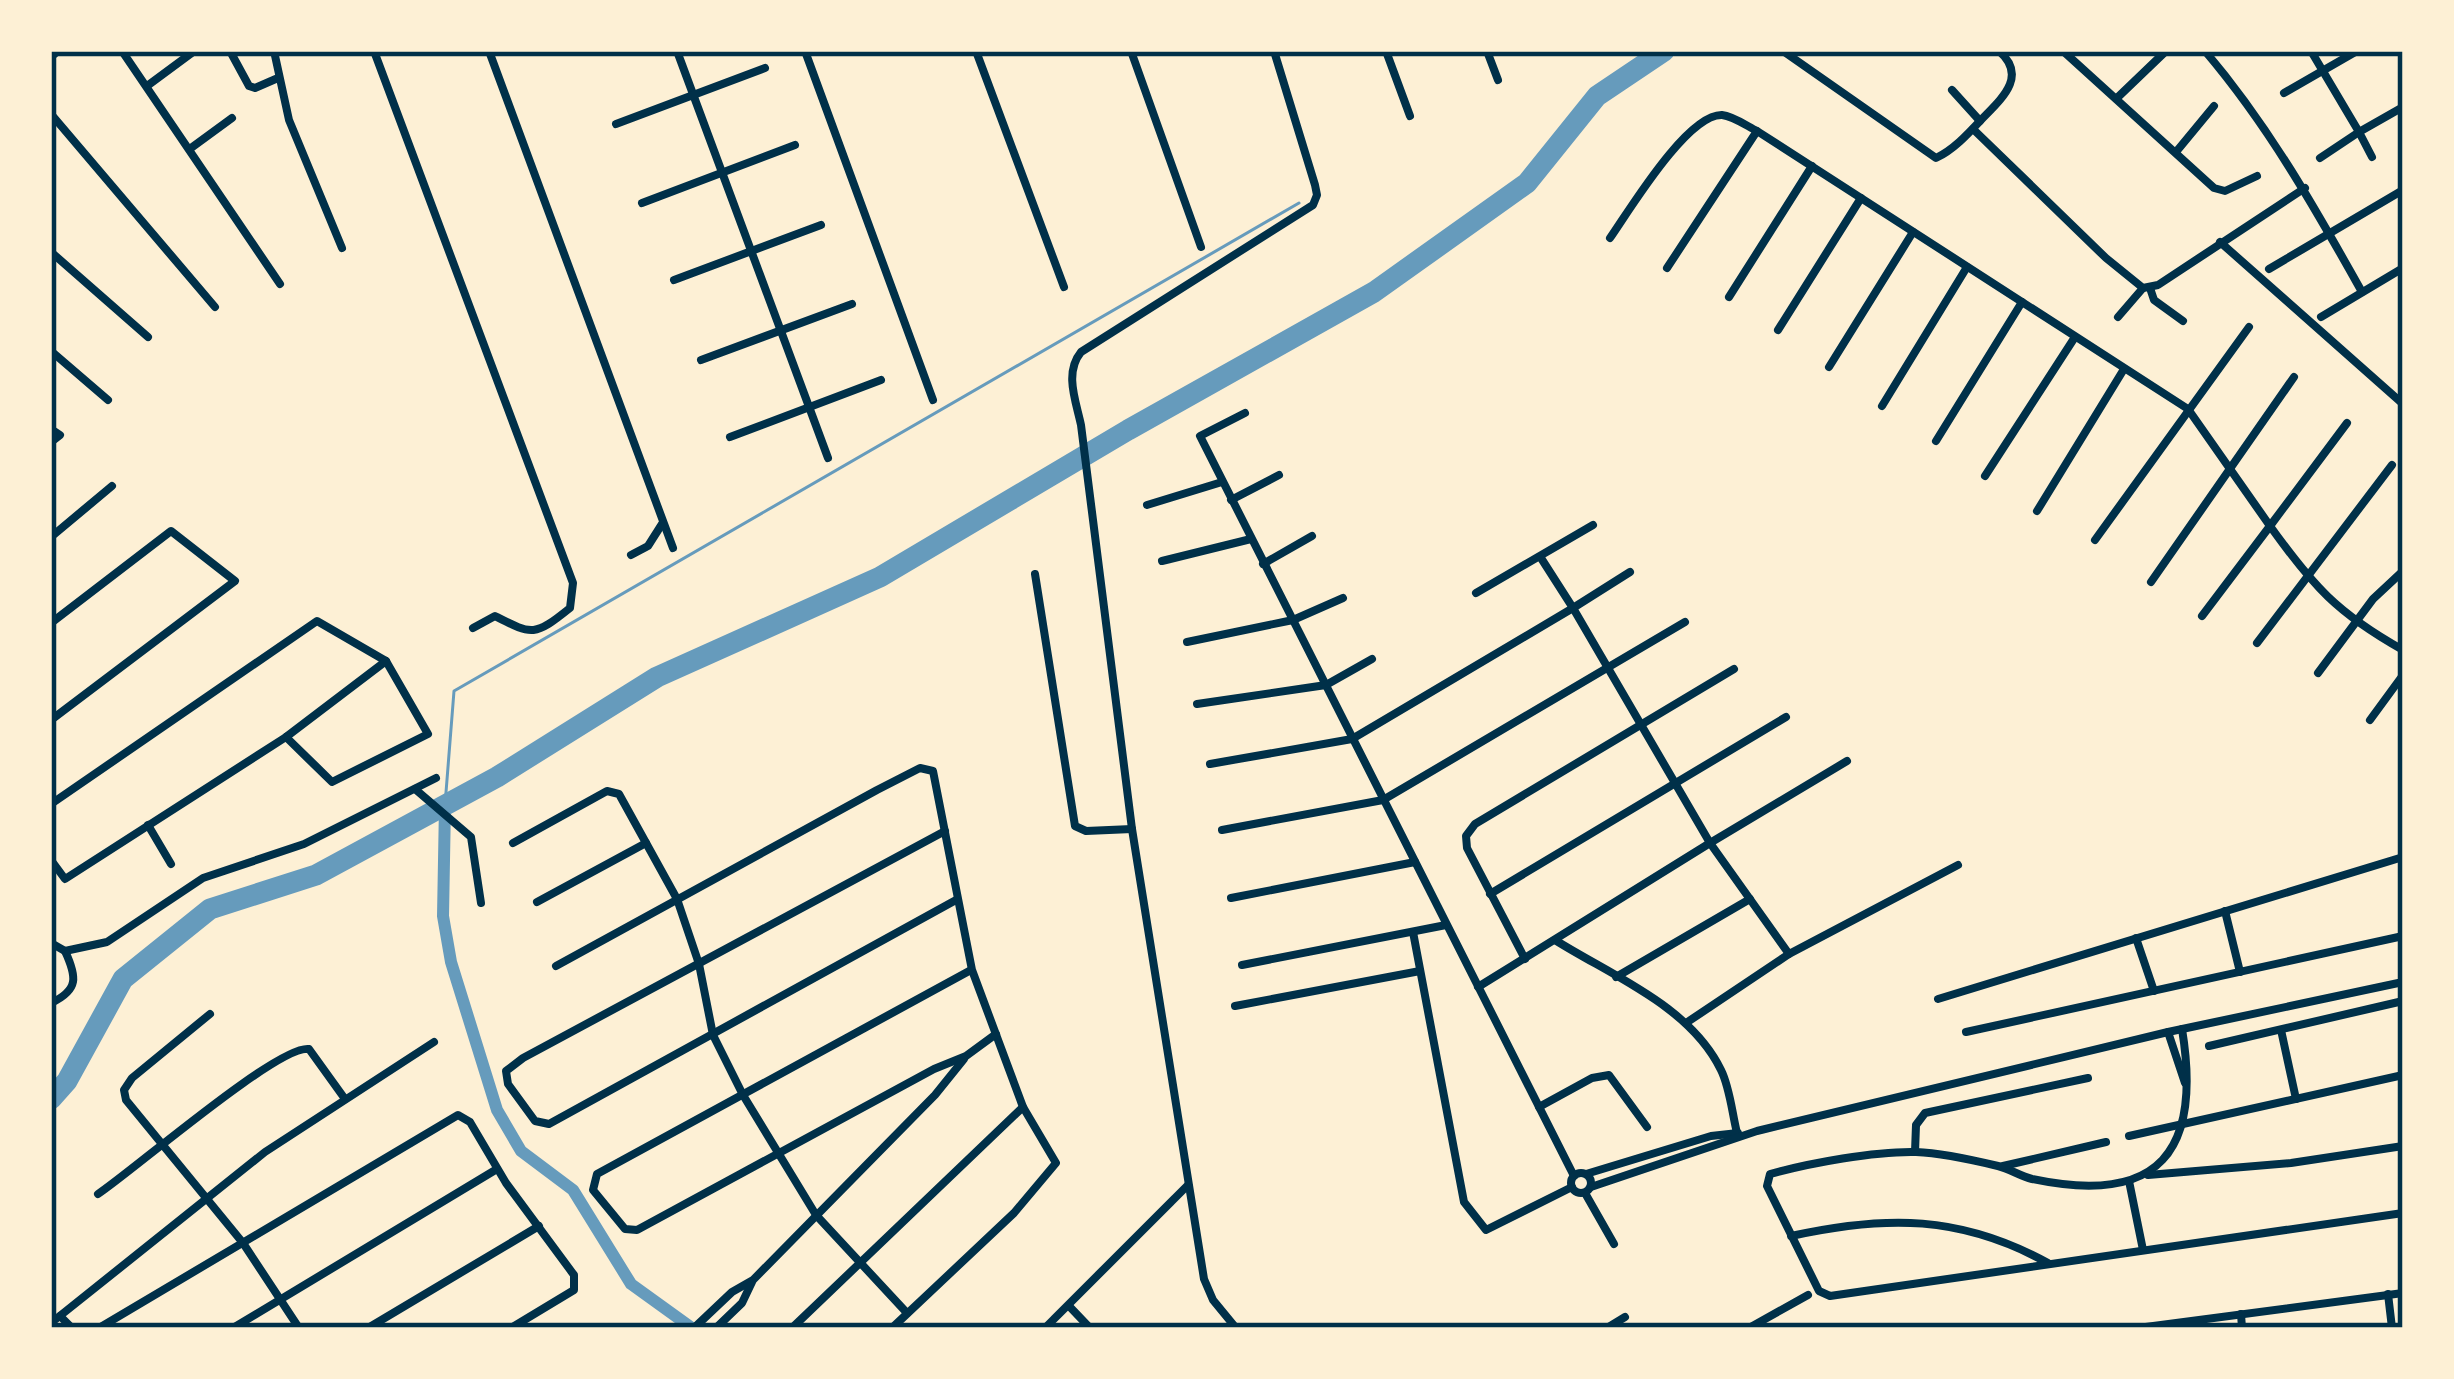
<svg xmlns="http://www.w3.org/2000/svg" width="2454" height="1379" viewBox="0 0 2454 1379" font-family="Karla,sans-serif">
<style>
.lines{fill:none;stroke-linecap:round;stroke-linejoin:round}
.stream{stroke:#669bbc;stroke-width:3}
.canal{stroke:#669bbc;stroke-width:12}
.river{stroke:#669bbc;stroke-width:21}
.minor{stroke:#003049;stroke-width:8}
.neatline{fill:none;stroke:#003049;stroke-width:4.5}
</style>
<rect width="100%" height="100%" fill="#fdf0d5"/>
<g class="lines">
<polyline class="stream" points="445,805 454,691 1299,203"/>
<polyline class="canal" points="445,805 443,916 451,962 497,1110 521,1151 573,1190 631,1284 692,1328"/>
<polyline class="river" points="51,1099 67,1081 123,979 210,909 316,875 497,777 657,677 880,577 1128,430 1374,292 1527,183 1597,96 1664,51"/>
<g class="minor">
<polyline points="122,51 280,284"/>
<polyline points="230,51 249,86 255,88 278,78"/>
<polyline points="274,51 289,120 342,248"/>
<path d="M 374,51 L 573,583 L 570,608 C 534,637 532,635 495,616 L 473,628"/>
<polyline points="489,51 673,548"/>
<polyline points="677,51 828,458"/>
<polyline points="805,51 933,400"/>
<polyline points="976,51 1064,287"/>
<polyline points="1131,51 1201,247"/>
<polyline points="1386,51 1410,116"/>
<polyline points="1487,51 1498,80"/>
<polyline points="1527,51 1527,52"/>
<path d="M 1783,51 L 1936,158 C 1953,150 1967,135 1980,121 C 2000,100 2029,77 1999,51"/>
<polyline points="2063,51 2214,188 2225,191 2257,176"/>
<path d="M 2205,51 C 2268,125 2315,208 2362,292"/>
<polyline points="2311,51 2359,132 2320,158"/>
<polyline points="51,57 58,51"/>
<polyline points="147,86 193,52"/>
<polyline points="1952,90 1980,121"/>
<polyline points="2284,93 2357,51"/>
<polyline points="2117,98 2166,51"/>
<polyline points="51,114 215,307"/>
<polyline points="616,124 765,68"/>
<polyline points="1973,129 2106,258 2143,288 2158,285 2305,188"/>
<polyline points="191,148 232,118"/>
<polyline points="2176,152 2214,106"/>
<polyline points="2372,157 2359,132 2403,107"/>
<polyline points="642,203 795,145"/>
<path d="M 1610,238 C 1629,211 1687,114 1722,115 C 1733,116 1747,126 1757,131 L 2188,409 L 2270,526 L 2202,616"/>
<polyline points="2220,242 2403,404"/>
<polyline points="51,252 148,337"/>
<polyline points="1667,268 1757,131"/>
<polyline points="2269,269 2403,190"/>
<polyline points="674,280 821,225"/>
<polyline points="2150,288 2154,300 2183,321"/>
<polyline points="1729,297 1812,166"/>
<polyline points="2118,317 2143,288"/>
<polyline points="2321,317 2403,268"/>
<polyline points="1778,330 1861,198"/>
<polyline points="51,351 108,400"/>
<polyline points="701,360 852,304"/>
<polyline points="1829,367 1913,232"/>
<polyline points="1882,406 1967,267"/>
<polyline points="1245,413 1200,436 1574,1176"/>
<path d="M 2347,423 L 2270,526 C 2313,586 2337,613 2403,650"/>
<polyline points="51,429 60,435 51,442"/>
<polyline points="730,437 881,380"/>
<polyline points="1936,441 2022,302"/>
<polyline points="1985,476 2075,337"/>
<polyline points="1231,500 1279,475"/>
<polyline points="1147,505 1222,482"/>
<polyline points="2037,511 2124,369"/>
<polyline points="51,537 112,486"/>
<polyline points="2095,540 2249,327"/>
<polyline points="631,555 648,546 662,524"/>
<polyline points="1162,561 1251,539"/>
<polyline points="1263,564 1312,536"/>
<polyline points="1630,572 1573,608 1710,843 1847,761"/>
<polyline points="1035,574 1075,826 1086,831 1132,829"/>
<polyline points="2151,582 2294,377"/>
<polyline points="1476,593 1593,525"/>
<polyline points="51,623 171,531 235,581 51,720"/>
<polyline points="1187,642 1293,620 1343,598"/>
<polyline points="2257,643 2392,465"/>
<polyline points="2318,673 2373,599 2403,571"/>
<polyline points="1197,704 1326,685 1372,659"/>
<polyline points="2370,720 2403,675"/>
<polyline points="1210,764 1352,739 1573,608 1541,558"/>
<polyline points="415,789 471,837 481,903"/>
<polyline points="51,804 317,621 386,661 428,734 332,782 286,737"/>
<polyline points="148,825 171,864"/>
<polyline points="1222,830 1383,800 1685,622"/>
<polyline points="945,831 523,1058 506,1071 508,1084 535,1121 549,1124 956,900"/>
<polyline points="513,843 607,791 619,794 677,899 699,964 713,1035 743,1095 816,1215 907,1313"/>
<polyline points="51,860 65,879 286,737 386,661"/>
<polyline points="1490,894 1786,717"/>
<polyline points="1231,898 1415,862"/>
<polyline points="537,902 646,843"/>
<polyline points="2225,911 2240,972"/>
<polyline points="1413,932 1464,1202 1486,1230 1572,1187"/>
<polyline points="2136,938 2154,991"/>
<path d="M 1555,940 C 1612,976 1690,1006 1721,1070 C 1730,1088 1732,1113 1737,1133"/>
<polyline points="51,943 65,951 107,942 203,878 304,844 436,778"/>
<polyline points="1525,959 1467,848 1466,836 1475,824 1734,669"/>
<polyline points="1242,965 1446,925"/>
<polyline points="556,966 877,790 920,768 933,771 972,970 1023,1107 1056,1163 1014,1213 892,1328"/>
<polyline points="971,970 597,1174 593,1190 625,1229 637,1230 934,1069 966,1056 996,1034"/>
<polyline points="1616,977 1750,899"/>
<polyline points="1478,987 1710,843 1789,954"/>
<polyline points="1938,999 2403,857"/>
<path d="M 51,1003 C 79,990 77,977 65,951"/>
<polyline points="1235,1006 1420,971"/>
<polyline points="210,1014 132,1078 124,1090 126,1100 243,1243 299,1328"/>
<polyline points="1686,1023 1789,954 1958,865"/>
<path d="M 2182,1029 C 2202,1151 2160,1206 2032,1179 C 2020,1176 2010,1169 1998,1166 C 1973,1160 1941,1153 1916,1152 C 1875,1151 1810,1163 1770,1174 L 1767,1186 L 1819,1291 L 1830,1296 L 2403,1213"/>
<polyline points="2281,1030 2296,1099"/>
<polyline points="1966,1032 2403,936"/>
<polyline points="2168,1032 2185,1083"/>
<polyline points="2209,1046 2403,1001"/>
<polyline points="1539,1107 1592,1078 1609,1075 1647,1127"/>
<polyline points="2129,1136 2403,1075"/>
<polyline points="1915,1152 1916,1125 1925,1113 2088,1078"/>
<polyline points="2003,1166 2106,1142"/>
<circle cx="1581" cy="1183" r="10"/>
<polyline points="1586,1174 1711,1136 1738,1133"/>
<polyline points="2148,1175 2291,1163 2403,1146"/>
<polyline points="2129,1181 2143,1250"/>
<polyline points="1591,1187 1757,1131 2168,1032 2403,982"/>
<polyline points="1585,1193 1614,1244"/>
<path d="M 98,1194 C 134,1170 279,1044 309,1049 L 345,1099"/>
<path d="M 1791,1236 C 1886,1215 1961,1215 2048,1263"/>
<polyline points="2388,1294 2392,1328"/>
<polyline points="1069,1306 1090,1328"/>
<polyline points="2241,1314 2242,1328"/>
<polyline points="60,1316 72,1328"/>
<polyline points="51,1323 265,1152 434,1042"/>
<polyline points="99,1328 458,1115 470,1122 506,1183 574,1275 574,1290 511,1328"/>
<polyline points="233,1328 497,1169"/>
<polyline points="368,1328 539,1226"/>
<polyline points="694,1328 732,1292 753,1280 935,1095 964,1059"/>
<polyline points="716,1328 742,1303 752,1282"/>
<polyline points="792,1328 1023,1107"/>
<polyline points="1045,1328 1188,1185"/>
<path d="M 1236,1328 L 1213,1300 L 1204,1279 L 1132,829 L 1081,425 C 1076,401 1064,373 1081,352 L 1313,205 L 1317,195 L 1315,185 L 1274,51"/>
<polyline points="1607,1328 1625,1317"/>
<polyline points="1749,1328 1808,1295"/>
<polyline points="2138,1328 2403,1293"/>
</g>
</g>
<rect width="2454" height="1379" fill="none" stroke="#fdf0d5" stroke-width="108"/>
<rect x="54" y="54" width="2346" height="1271" class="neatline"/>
</svg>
